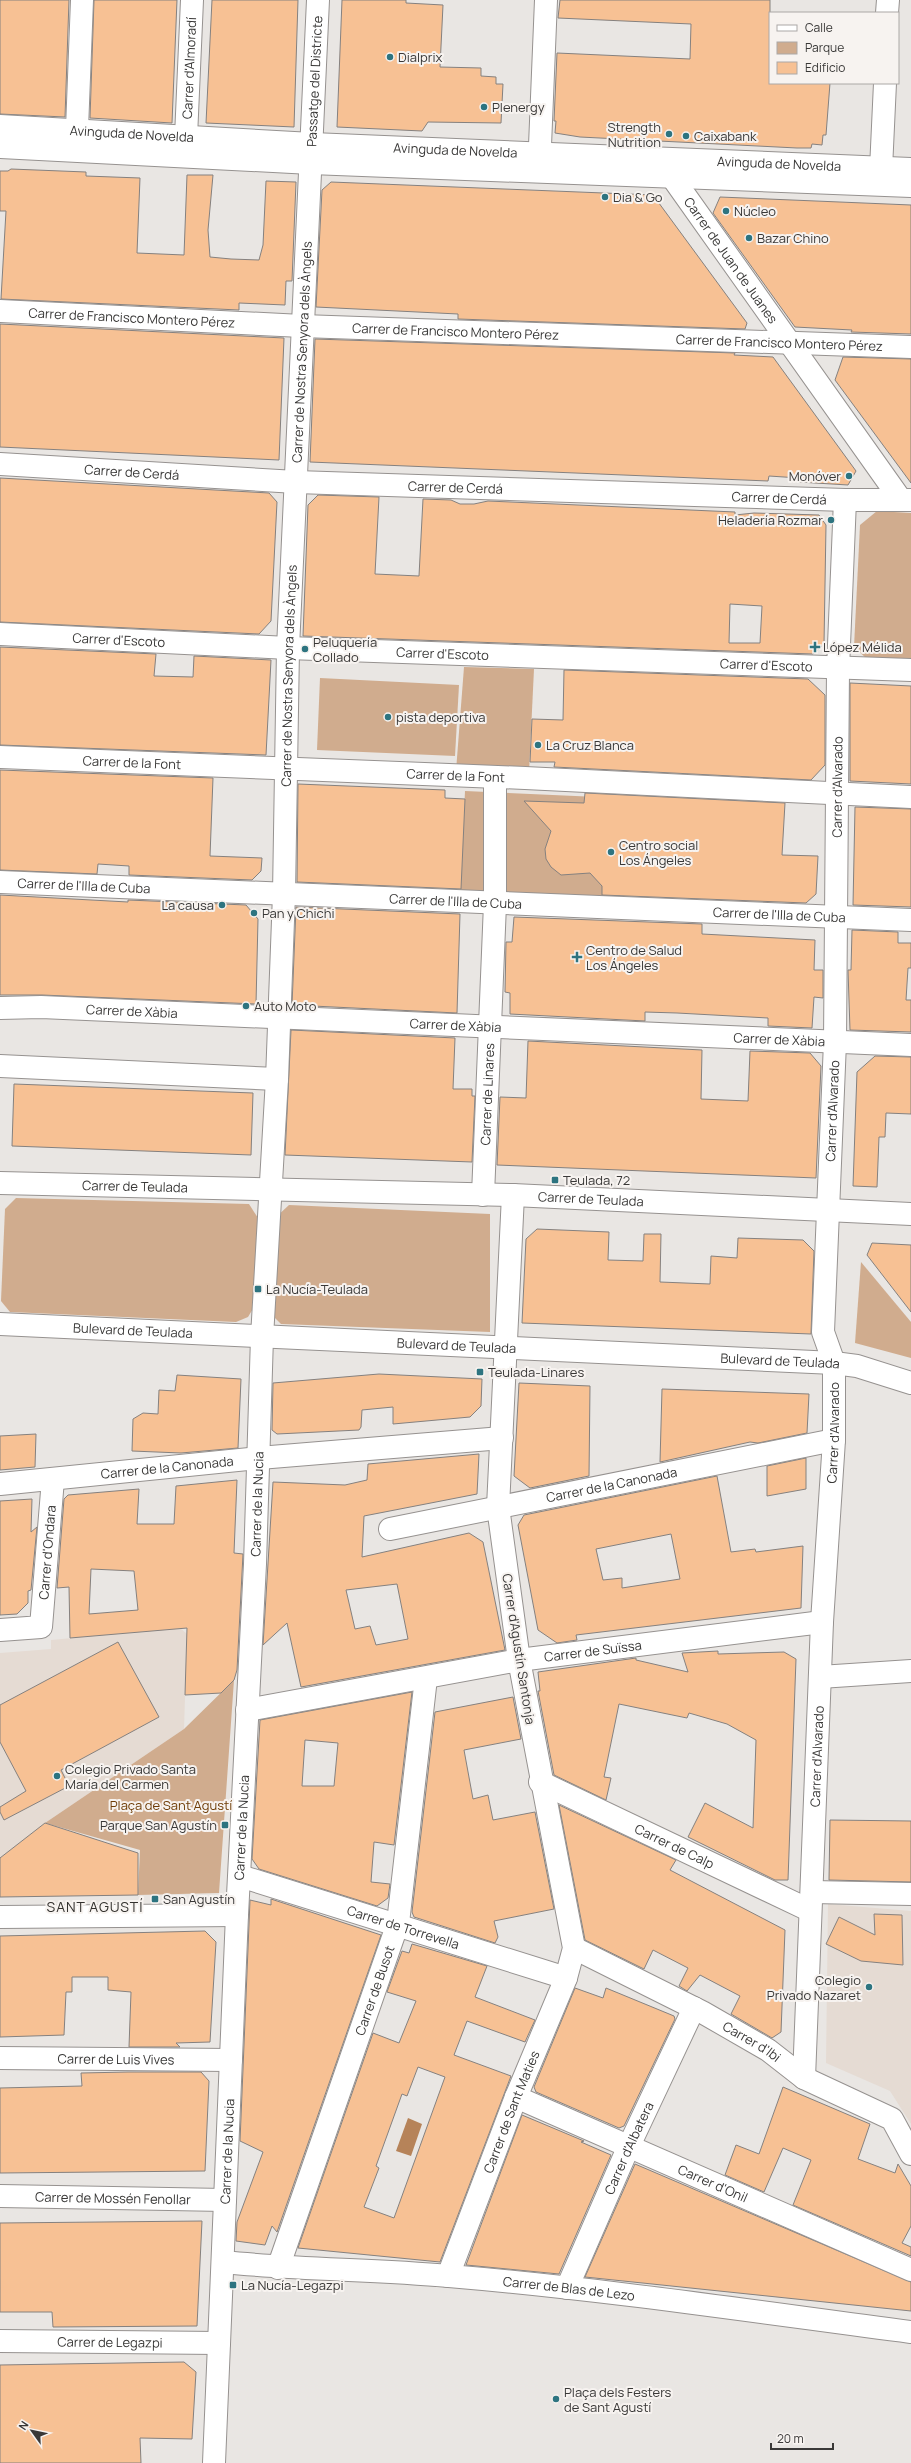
<svg xmlns="http://www.w3.org/2000/svg" width="911" height="2463" viewBox="0 0 911 2463" font-family="Manrope,sans-serif">
<style>
.built{fill:#e5dbd3}
.green{fill:#d0ac8e}
.water{fill:#b68359}
.building{fill:#f7c194;stroke:#85817f;fill-rule:evenodd}
.lines{fill:none;stroke-linecap:round;stroke-linejoin:round}
.street-casing{stroke:#969290;stroke-width:24}
.secondary-casing{stroke:#969290;stroke-width:24}
.primary-casing{stroke:#969290;stroke-width:24}
.street{stroke:#fff;stroke-width:22}
.secondary{stroke:#fff;stroke-width:22}
.primary{stroke:#fff;stroke-width:22}
.poi-dot{fill:#2d7480;stroke:#f7f3f0;stroke-width:1.5}
.labels{text-anchor:middle;dominant-baseline:central;stroke-width:4;stroke-linejoin:round;paint-order:stroke}
.poi-label{font-size:13px;fill:#393837;stroke:#f7f3f0;text-anchor:start}
.street-label{font-size:13px;fill:#393837;stroke:#f7f3f0}
.park-label{font-size:13px;fill:#6f3d07;stroke:#f7f3f0}
.neighbourhood-label{font-size:14px;letter-spacing:1px;fill:#33312e;stroke:#f7f3f0}
</style>
<rect width="100%" height="100%" fill="#e9e6e3"/>
<g class="built">
<polygon points="180,1628 187,1634 184,1729 45,1823 0,1858 0,1653 51,1649 51,1640"/>
<polygon points="828,1904 911,1911 911,2124 890,2091 826,2063"/>
</g>
<g class="green">
<polygon points="877,511 911,513 911,660 867,659 854,647 860,525"/>
<polygon points="464,667 534,669 529,773 456,771"/>
<polygon points="320,678 459,685 455,756 317,750"/>
<polygon points="465,791 620,798 620,906 460,898"/>
<polygon points="16,1198 249,1204 258,1218 254,1307 248,1317 236,1322 10,1312 1,1301 5,1209"/>
<polygon points="289,1205 490,1214 490,1332 281,1324 272,1315 274,1219"/>
<polygon points="861,1262 911,1322 911,1358 855,1343"/>
<polygon points="234,1680 219,1893 138,1895 140,1850 45,1823 184,1729"/>
</g>
<polygon class="water" points="408,2118 422,2124 411,2156 396,2151"/>
<g class="building">
<polygon points="0,0 69,0 65,117 0,114"/>
<polygon points="94,0 177,0 172,123 90,118"/>
<polygon points="212,0 298,0 294,127 206,123"/>
<polygon points="342,0 406,0 406,3 443,5 440,67 481,68 481,76 496,77 496,84 503,84 501,123 428,122 422,131 337,127"/>
<polygon points="560,0 770,0 770,83 830,83 826,135 823,135 822,145 812,144 811,148 797,148 580,137 555,133 556,121 554,121 557,53 690,59 691,24 558,18"/>
<polygon points="11,169 86,172 86,176 140,178 137,253 184,255 187,175 213,175 208,230 210,257 231,259 259,260 263,245 266,181 296,182 292,281 286,281 285,305 239,303 239,310 1,299 6,211 0,211 0,171 8,171"/>
<polygon points="331,182 653,195 747,323 745,329 458,319 458,314 316,307 322,190"/>
<polygon points="720,197 911,205 911,334 851,332 852,330 795,327 713,213"/>
<polygon points="0,324 284,338 279,460 0,447"/>
<polygon points="315,339 735,353 734,355 773,357 856,471 848,485 799,482 799,478 769,476 768,481 310,462"/>
<polygon points="843,357 911,359 911,483 835,380"/>
<polygon points="0,478 269,493 277,502 271,621 259,634 0,622"/>
<path d="M 318,495 L 379,497 L 375,574 L 419,576 L 423,499 L 451,500 L 460,504 L 474,504 L 488,501 L 735,512 L 735,515 L 754,513 L 819,515 L 826,525 L 824,644 L 813,654 L 303,636 L 308,505 ZM 730,604 L 762,606 L 760,643 L 729,643 Z"/>
<polygon points="0,647 156,654 154,676 193,677 194,656 271,660 266,755 0,745"/>
<polygon points="564,670 808,679 825,695 825,765 811,780 554,767 555,762 530,762 532,719 563,720"/>
<polygon points="850,683 911,686 911,784 850,781"/>
<polygon points="0,770 213,778 210,856 262,858 261,871 252,880 129,875 129,866 98,864 97,874 0,870"/>
<polygon points="298,784 445,790 445,798 465,799 461,889 297,882"/>
<polygon points="585,793 785,803 782,855 818,856 816,894 806,903 602,895 602,886 590,873 561,875 551,867 546,859 545,849 551,831 524,801 584,803"/>
<polygon points="855,807 911,809 911,907 853,905"/>
<polygon points="0,895 128,902 128,900 246,905 258,919 256,1004 42,995 0,995"/>
<polygon points="296,907 460,914 457,1013 292,1005"/>
<polygon points="514,917 702,924 702,934 815,940 814,970 823,970 823,998 814,997 812,1028 768,1026 768,1018 677,1013 645,1012 645,1021 510,1014 510,993 505,992 506,942 512,942"/>
<polygon points="852,930 898,932 898,943 911,943 911,968 908,968 906,1000 911,1000 911,1032 850,1030 848,970 851,970"/>
<polygon points="291,1030 455,1038 453,1089 472,1089 472,1096 475,1096 472,1162 285,1155"/>
<polygon points="528,1041 702,1050 701,1099 748,1101 750,1051 810,1053 821,1066 816,1178 497,1165 500,1097 526,1098"/>
<polygon points="875,1056 911,1057 911,1114 886,1113 885,1137 879,1137 877,1187 853,1186 857,1072"/>
<polygon points="14,1084 253,1093 251,1155 12,1146"/>
<polygon points="537,1229 609,1232 608,1260 643,1261 644,1234 661,1234 660,1282 710,1284 711,1256 737,1258 738,1238 803,1240 814,1251 811,1334 522,1323 526,1239"/>
<polygon points="872,1243 911,1245 911,1312 867,1255"/>
<polygon points="379,1374 482,1379 481,1406 470,1417 393,1424 393,1407 362,1410 361,1427 359,1430 277,1434 272,1430 273,1383"/>
<polygon points="177,1375 241,1379 238,1448 181,1453 132,1451 133,1419 143,1413 158,1414 159,1390 175,1391"/>
<polygon points="519,1383 590,1386 589,1476 530,1488 514,1476"/>
<polygon points="662,1389 809,1394 807,1433 758,1443 750,1442 660,1462"/>
<polygon points="36,1434 35,1467 0,1470 0,1436"/>
<path d="M 479,1454 L 477,1494 L 364,1516 L 362,1557 L 469,1533 L 483,1542 L 505,1650 L 301,1687 L 287,1623 L 263,1645 L 273,1482 L 345,1485 L 367,1480 L 368,1464 ZM 397,1584 L 408,1639 L 376,1645 L 370,1626 L 355,1629 L 346,1590 Z"/>
<polygon points="806,1458 806,1489 767,1496 767,1466"/>
<path d="M 717,1476 L 731,1552 L 755,1549 L 756,1552 L 803,1546 L 801,1608 L 576,1635 L 577,1640 L 557,1643 L 538,1630 L 518,1525 L 524,1515 ZM 671,1534 L 680,1579 L 622,1588 L 622,1578 L 603,1580 L 596,1549 Z"/>
<path d="M 237,1480 L 234,1553 L 243,1554 L 237,1670 L 234,1680 L 221,1693 L 185,1695 L 187,1628 L 70,1638 L 69,1587 L 57,1588 L 64,1499 L 68,1495 L 139,1489 L 137,1524 L 174,1524 L 176,1486 ZM 91,1569 L 134,1571 L 138,1610 L 89,1614 Z"/>
<polygon points="32,1499 31,1532 37,1527 31,1590 28,1591 28,1603 17,1614 0,1615 0,1501"/>
<polygon points="118,1642 159,1717 61,1770 69,1786 4,1820 0,1812 0,1807 26,1791 0,1742 0,1705"/>
<polygon points="718,1651 718,1654 784,1652 796,1659 788,1880 775,1880 688,1837 705,1803 753,1828 756,1740 727,1724 689,1713 687,1718 619,1704 604,1777 611,1778 606,1800 554,1775 538,1691 540,1691 538,1672 636,1658 636,1660 688,1672 682,1653"/>
<path d="M 412,1692 L 394,1845 L 374,1842 L 371,1882 L 390,1884 L 388,1898 L 377,1906 L 259,1869 L 252,1859 L 260,1720 ZM 305,1740 L 338,1743 L 334,1786 L 302,1786 Z"/>
<polygon points="513,1697 521,1739 464,1750 473,1799 488,1795 493,1820 535,1812 554,1909 494,1921 498,1937 495,1943 414,1917 412,1912 435,1712"/>
<polygon points="559,1805 676,1860 670,1870 785,1930 781,2032 772,2038 731,2014 740,1996 700,1975 687,1991 679,1986 688,1968 653,1950 644,1969 585,1940"/>
<polygon points="830,1820 911,1821 911,1882 829,1880"/>
<polygon points="45,1823 138,1853 138,1895 0,1897 0,1858"/>
<polygon points="271,1899 381,1935 277,2232 272,2226 265,2245 236,2241 237,2222 263,2152 240,2141 250,1900 271,1905"/>
<polygon points="874,1914 902,1915 903,1965 861,1961 826,1944 839,1917 875,1935"/>
<polygon points="205,1931 216,1942 210,2042 176,2043 180,2047 129,2047 131,1992 108,1990 108,1977 72,1977 72,1992 66,1992 64,2035 0,2037 0,1936"/>
<path d="M 412,1944 L 487,1966 L 475,1997 L 535,2020 L 525,2042 L 467,2021 L 454,2055 L 511,2076 L 440,2262 L 298,2248 L 373,2033 L 399,2043 L 416,2001 L 387,1992 L 402,1951 L 409,1953 ZM 418,2067 L 445,2077 L 394,2218 L 364,2207 L 379,2168 L 376,2166 L 402,2094 L 407,2096 Z"/>
<polygon points="575,1988 603,1998 606,1988 674,2016 675,2019 624,2126 619,2128 536,2092 534,2087"/>
<polygon points="128,2072 201,2072 209,2081 205,2171 0,2173 0,2088 82,2086 81,2073"/>
<polygon points="783,2087 870,2124 858,2159 895,2173 898,2164 911,2186 911,2226 902,2243 911,2247 911,2256 793,2205 811,2160 783,2148 764,2192 725,2175 736,2145 759,2154"/>
<polygon points="522,2115 584,2141 581,2142 611,2155 559,2274 466,2265"/>
<polygon points="635,2164 911,2282 911,2311 585,2277"/>
<polygon points="202,2221 197,2326 53,2327 52,2312 0,2312 0,2223"/>
<polygon points="184,2362 196,2372 192,2439 140,2438 141,2463 0,2463 0,2365"/>
</g>
<g class="lines">
<g class="street-casing">
<g id="street">
<polyline points="887,13 888,0"/>
<polyline points="77,129 82,0"/>
<path id="s1" d="M 186,137 L 192,0"/>
<polyline points="881,169 885,83"/>
<polyline points="539,170 546,0"/>
<path id="s2" d="M 672,177 L 901,500"/>
<path id="s3" d="M 0,311 L 302,326 L 911,347"/>
<path id="s4" d="M 0,464 L 296,482 L 845,500 L 911,500"/>
<path id="s5" d="M 0,634 L 288,648 L 911,670"/>
<path id="s6" d="M 0,757 L 525,778 L 911,797"/>
<path id="s7" d="M 0,882 L 911,920"/>
<path id="s8" d="M 0,1008 L 41,1007 L 911,1045"/>
<polyline points="0,1066 277,1079"/>
<path id="s9" d="M 483,1195 L 495,904 L 495,777"/>
<path id="s10" d="M 0,1484 L 259,1458 L 502,1438"/>
<path id="s11" d="M 390,1529 L 834,1440"/>
<path id="s12" d="M 0,1630 L 41,1627 L 53,1479"/>
<polyline points="820,1677 911,1671"/>
<path id="s13" d="M 247,1710 L 519,1660 L 822,1622"/>
<path id="s14" d="M 540,1782 L 809,1910"/>
<path id="s15" d="M 240,1876 L 566,1978"/>
<polyline points="812,1892 911,1894"/>
<polyline points="0,1917 237,1915"/>
<path id="s16" d="M 574,1948 L 702,2012 L 768,2050 L 804,2078 L 892,2119 L 911,2154"/>
<path id="s17" d="M 0,2058 L 231,2060"/>
<path id="s18" d="M 804,2078 L 822,1622 L 834,1440 L 834,1363 L 823,1332 L 835,1042 L 838,669 L 845,500"/>
<path id="s19" d="M 516,2097 L 911,2270"/>
<path id="s20" d="M 0,2196 L 225,2200"/>
<path id="s21" d="M 224,2262 C 299,2270 374,2269 449,2276 C 604,2289 757,2312 911,2332"/>
<path id="s22" d="M 278,2268 L 398,1923 L 426,1678"/>
<path id="s23" d="M 448,2276 L 516,2097 L 566,1978 L 574,1948 L 519,1660 L 498,1507 L 513,1195"/>
<path id="s24" d="M 567,2288 L 628,2148 L 694,2008"/>
<path id="s25" d="M 0,2341 L 219,2343"/>
<path id="s26" d="M 214,2463 L 237,1915 L 255,1564 L 262,1337 L 277,1079 L 284,894 L 288,648 L 318,0"/>
</g>
</g>
<g class="secondary-casing">
<g id="secondary">
<path id="s27" d="M 0,126 L 312,144 L 911,169"/>
<polyline points="0,147 311,163 911,186"/>
</g>
</g>
<g class="primary-casing">
<g id="primary">
<path id="s28" d="M 0,1183 L 513,1195 L 911,1214"/>
<path id="s29" d="M 0,1324 L 834,1363 L 857,1366 L 911,1383"/>
</g>
</g>
<use href="#street" class="street"/>
<use href="#secondary" class="secondary"/>
<use href="#primary" class="primary"/>
</g>
<g class="poi-dot">
<circle cx="390" cy="57" r="4"/>
<circle cx="484" cy="107" r="4"/>
<circle cx="669" cy="134" r="4"/>
<circle cx="686" cy="136" r="4"/>
<circle cx="605" cy="197" r="4"/>
<circle cx="726" cy="211" r="4"/>
<circle cx="749" cy="238" r="4"/>
<circle cx="849" cy="476" r="4"/>
<circle cx="831" cy="520" r="4"/>
<path d="M813 641h4v4h4v4h-4v4h-4v-4h-4v-4h4z"/>
<circle cx="305" cy="649" r="4"/>
<circle cx="388" cy="717" r="4"/>
<circle cx="538" cy="745" r="4"/>
<circle cx="611" cy="852" r="4"/>
<circle cx="222" cy="905" r="4"/>
<circle cx="254" cy="913" r="4"/>
<path d="M575 951h4v4h4v4h-4v4h-4v-4h-4v-4h4z"/>
<circle cx="246" cy="1006" r="4"/>
<rect x="551" y="1176" width="8" height="8" rx="2"/>
<rect x="254" y="1285" width="8" height="8" rx="2"/>
<rect x="476" y="1368" width="8" height="8" rx="2"/>
<circle cx="57" cy="1776" r="4"/>
<rect x="221" y="1821" width="8" height="8" rx="2"/>
<rect x="151" y="1895" width="8" height="8" rx="2"/>
<circle cx="869" cy="1987" r="4"/>
<rect x="229" y="2281" width="8" height="8" rx="2"/>
<circle cx="556" cy="2399" r="4"/>
</g>
<g class="labels">
<g class="poi-label">
<text x="398" y="57">Dialprix</text>
<text x="492" y="107">Plenergy</text>
<text x="661" y="127" text-anchor="end">Strength<tspan x="661" dy="15">Nutrition</tspan></text>
<text x="694" y="136">Caixabank</text>
<text x="613" y="197">Dia &amp; Go</text>
<text x="734" y="211">Núcleo</text>
<text x="757" y="238">Bazar Chino</text>
<text x="841" y="476" text-anchor="end">Monóver</text>
<text x="823" y="520" text-anchor="end">Heladería Rozmar</text>
<text x="313" y="642">Peluquería<tspan x="313" dy="15">Collado</tspan></text>
<text x="823" y="647">López Mélida</text>
<text x="396" y="717">pista deportiva</text>
<text x="546" y="745">La Cruz Blanca</text>
<text x="619" y="845">Centro social<tspan x="619" dy="15">Los Ángeles</tspan></text>
<text x="214" y="905" text-anchor="end">La causa</text>
<text x="262" y="913">Pan y Chichi</text>
<text x="586" y="950">Centro de Salud<tspan x="586" dy="15">Los Ángeles</tspan></text>
<text x="254" y="1006">Auto Moto</text>
<text x="563" y="1180">Teulada, 72</text>
<text x="266" y="1289">La Nucía-Teulada</text>
<text x="488" y="1372">Teulada-Linares</text>
<text x="65" y="1769">Colegio Privado Santa<tspan x="65" dy="15">María del Carmen</tspan></text>
<text x="217" y="1825" text-anchor="end">Parque San Agustín</text>
<text x="163" y="1899">San Agustín</text>
<text x="861" y="1980" text-anchor="end">Colegio<tspan x="861" dy="15">Privado Nazaret</tspan></text>
<text x="241" y="2285">La Nucía-Legazpi</text>
<text x="564" y="2392">Plaça dels Festers<tspan x="564" dy="15">de Sant Agustí</tspan></text>
</g>
<g class="street-label">
<text stroke="none"><textPath href="#s1" startOffset="69">Carrer d'Almoradí</textPath></text>
<text stroke="none"><textPath href="#s26" startOffset="2384">Passatge del Districte</textPath></text>
<text stroke="none"><textPath href="#s27" startOffset="132">Avinguda de Novelda</textPath></text>
<text stroke="none"><textPath href="#s27" startOffset="456">Avinguda de Novelda</textPath></text>
<text stroke="none"><textPath href="#s27" startOffset="780">Avinguda de Novelda</textPath></text>
<text stroke="none"><textPath href="#s2" startOffset="102">Carrer de Juan de Juanes</textPath></text>
<text stroke="none"><textPath href="#s3" startOffset="132">Carrer de Francisco Montero Pérez</textPath></text>
<text stroke="none"><textPath href="#s3" startOffset="456">Carrer de Francisco Montero Pérez</textPath></text>
<text stroke="none"><textPath href="#s3" startOffset="780">Carrer de Francisco Montero Pérez</textPath></text>
<text stroke="none"><textPath href="#s26" startOffset="2113">Carrer de Nostra Senyora dels Àngels</textPath></text>
<text stroke="none"><textPath href="#s4" startOffset="132">Carrer de Cerdá</textPath></text>
<text stroke="none"><textPath href="#s4" startOffset="456">Carrer de Cerdá</textPath></text>
<text stroke="none"><textPath href="#s4" startOffset="780">Carrer de Cerdá</textPath></text>
<text stroke="none"><textPath href="#s5" startOffset="119">Carrer d'Escoto</textPath></text>
<text stroke="none"><textPath href="#s5" startOffset="443">Carrer d'Escoto</textPath></text>
<text stroke="none"><textPath href="#s5" startOffset="767">Carrer d'Escoto</textPath></text>
<text stroke="none"><textPath href="#s26" startOffset="1789">Carrer de Nostra Senyora dels Àngels</textPath></text>
<text stroke="none"><textPath href="#s6" startOffset="132">Carrer de la Font</textPath></text>
<text stroke="none"><textPath href="#s6" startOffset="456">Carrer de la Font</textPath></text>
<text stroke="none"><textPath href="#s18" startOffset="1294">Carrer d'Alvarado</textPath></text>
<text stroke="none"><textPath href="#s7" startOffset="84">Carrer de l'Illa de Cuba</textPath></text>
<text stroke="none"><textPath href="#s7" startOffset="456">Carrer de l'Illa de Cuba</textPath></text>
<text stroke="none"><textPath href="#s7" startOffset="780">Carrer de l'Illa de Cuba</textPath></text>
<text stroke="none"><textPath href="#s8" startOffset="132">Carrer de Xàbia</textPath></text>
<text stroke="none"><textPath href="#s8" startOffset="456">Carrer de Xàbia</textPath></text>
<text stroke="none"><textPath href="#s8" startOffset="780">Carrer de Xàbia</textPath></text>
<text stroke="none"><textPath href="#s9" startOffset="101">Carrer de Linares</textPath></text>
<text stroke="none"><textPath href="#s18" startOffset="970">Carrer d'Alvarado</textPath></text>
<text stroke="none"><textPath href="#s28" startOffset="135">Carrer de Teulada</textPath></text>
<text stroke="none"><textPath href="#s28" startOffset="591">Carrer de Teulada</textPath></text>
<text stroke="none"><textPath href="#s29" startOffset="133">Bulevard de Teulada</textPath></text>
<text stroke="none"><textPath href="#s29" startOffset="457">Bulevard de Teulada</textPath></text>
<text stroke="none"><textPath href="#s29" startOffset="781">Bulevard de Teulada</textPath></text>
<text stroke="none"><textPath href="#s18" startOffset="646">Carrer d'Alvarado</textPath></text>
<text stroke="none"><textPath href="#s10" startOffset="168">Carrer de la Canonada</textPath></text>
<text stroke="none"><textPath href="#s11" startOffset="226">Carrer de la Canonada</textPath></text>
<text stroke="none"><textPath href="#s26" startOffset="960">Carrer de la Nucia</textPath></text>
<text stroke="none"><textPath href="#s12" startOffset="116">Carrer d'Ondara</textPath></text>
<text transform="translate(519 1649) rotate(81)">Carrer d'Agustín Santonja</text>
<text stroke="none"><textPath href="#s13" startOffset="351">Carrer de Suïssa</textPath></text>
<text stroke="none"><textPath href="#s18" startOffset="322">Carrer d'Alvarado</textPath></text>
<text stroke="none"><textPath href="#s26" startOffset="636">Carrer de la Nucia</textPath></text>
<text stroke="none"><textPath href="#s14" startOffset="149">Carrer de Calp</textPath></text>
<text stroke="none"><textPath href="#s15" startOffset="171">Carrer de Torrevella</textPath></text>
<text stroke="none"><textPath href="#s22" startOffset="294">Carrer de Busot</textPath></text>
<text stroke="none"><textPath href="#s16" startOffset="201">Carrer d'Ibi</textPath></text>
<text stroke="none"><textPath href="#s17" startOffset="116">Carrer de Luis Vives</textPath></text>
<text stroke="none"><textPath href="#s23" startOffset="176">Carrer de Sant Maties</textPath></text>
<text stroke="none"><textPath href="#s24" startOffset="153">Carrer d'Albatera</textPath></text>
<text stroke="none"><textPath href="#s26" startOffset="312">Carrer de la Nucia</textPath></text>
<text stroke="none"><textPath href="#s19" startOffset="215">Carrer d'Onil</textPath></text>
<text stroke="none"><textPath href="#s20" startOffset="113">Carrer de Mossén Fenollar</textPath></text>
<text stroke="none"><textPath href="#s21" startOffset="346">Carrer de Blas de Lezo</textPath></text>
<text stroke="none"><textPath href="#s25" startOffset="110">Carrer de Legazpi</textPath></text>
</g>
<g class="park-label">
<text x="171" y="1805">Plaça de Sant Agustí</text>
</g>
<g class="neighbourhood-label">
<text x="95" y="1906">SANT AGUSTÍ</text>
</g>
</g>
<rect x="769" y="12" width="130" height="72" fill="#f7f3f0" stroke="#aba8a6"/>
<rect x="777" y="25" width="20" height="6" fill="#ffffff" stroke="#aba8a6"/>
<text x="805" y="32" font-size="12" fill="#393837">Calle</text>
<rect x="777" y="42" width="20" height="12" fill="#d0ac8e" stroke="#aba8a6"/>
<text x="805" y="52" font-size="12" fill="#393837">Parque</text>
<rect x="777" y="62" width="20" height="12" fill="#f7c194" stroke="#aba8a6"/>
<text x="805" y="72" font-size="12" fill="#393837">Edificio</text>
<g transform="translate(32 2431) rotate(303)" stroke="#f7f3f0" stroke-width="3" paint-order="stroke">
<path d="M0-3L7 15L0 10L-7 15Z" fill="#393837"/>
<text y="-6" font-size="11" font-weight="bold" text-anchor="middle" fill="#393837">N</text>
</g>
<path d="M771 2443v6h62v-6" fill="none" stroke="#393837" stroke-width="2"/>
<text x="777" y="2443" font-size="12" fill="#393837" stroke="#f7f3f0" stroke-width="3" paint-order="stroke">20 m</text>
</svg>
